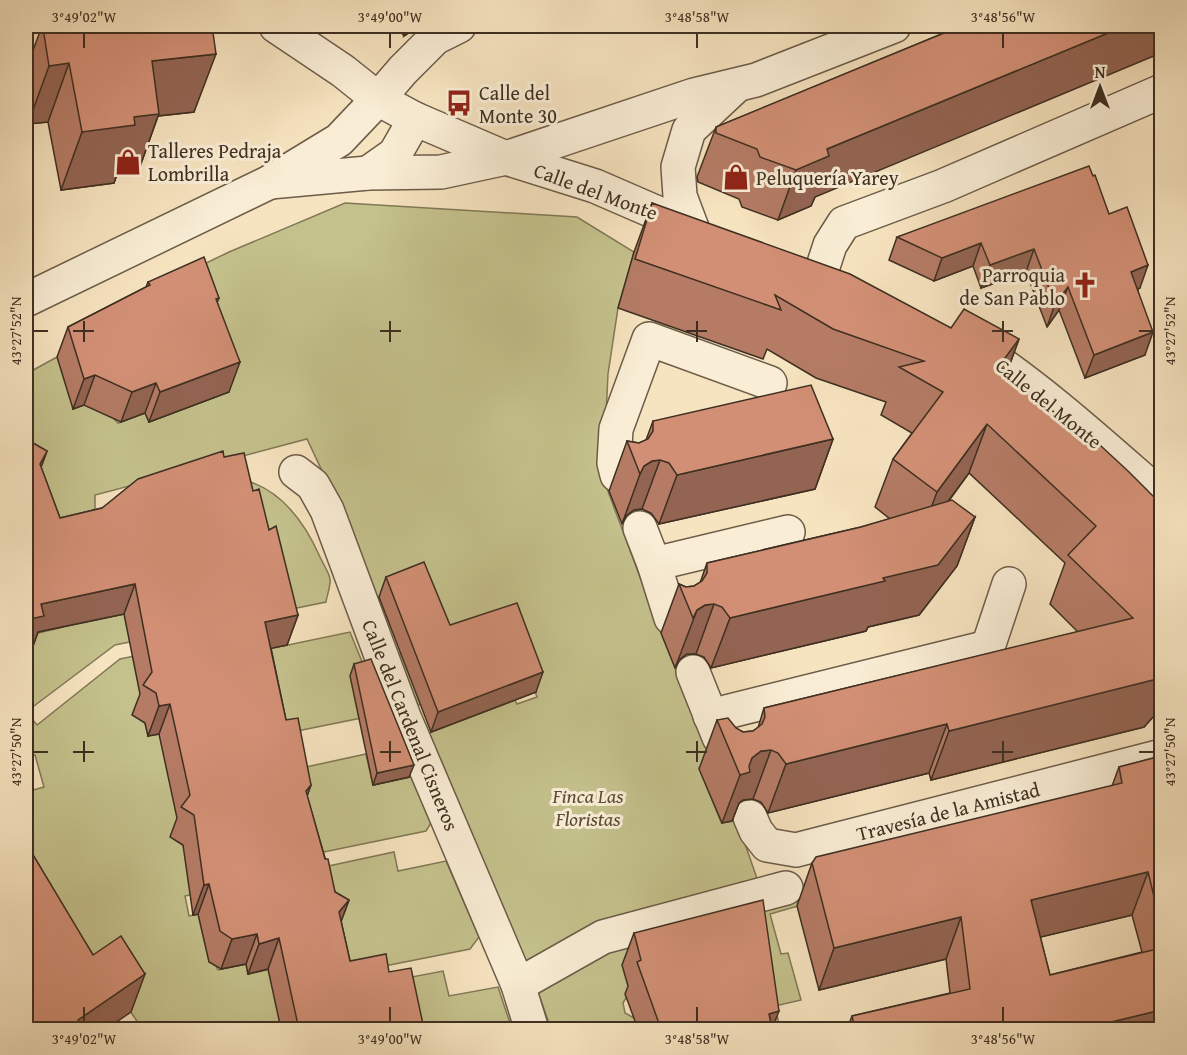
<svg xmlns="http://www.w3.org/2000/svg" width="1187" height="1055" viewBox="0 0 1187 1055" font-family="'Gentium Book Plus',serif">
<style>
.green{fill:#c4c18c;stroke:#817856;stroke-width:1.5;fill-rule:evenodd}
.lines{fill:none;stroke-linecap:round;stroke-linejoin:round}
.street-casing{stroke:#6c5c48;stroke-width:36}
.street{stroke:#f9edd5;stroke-width:33}
.wall{fill:#b57b65;stroke:#3e2f21;stroke-width:1.5;fill-rule:evenodd}
.shaded-wall{fill:#936452;stroke:#3e2f21;stroke-width:1.5}
.building{fill:#d28f75;stroke:#3e2f21;stroke-width:1.5}
.ticks{fill:none;stroke:#3e2f21;stroke-width:2}
.labels{text-anchor:middle;dominant-baseline:central;stroke-width:6;stroke-linejoin:round;paint-order:stroke}
.poi-label{font-size:20px;fill:#3e2f21;stroke:#f9edd5;text-anchor:start}
.street-label{font-size:20px;fill:#3e2f21;stroke:#f9edd5}
.park-label{font-size:20px;font-style:italic;fill:#594c36;stroke:#f9edd5}
.neatline{fill:none;stroke:#3e2f21;stroke-width:2}
.ticks-label{font-size:15px;text-anchor:middle;fill:#3e2f21}
</style>
<rect width="100%" height="100%" fill="#f6e3bf"/>
<filter id="stains"><feTurbulence type="fractalNoise" baseFrequency=".00333" numOctaves="4"/><feColorMatrix values="0 0 0 0 .2 0 0 0 0 .09 0 0 0 0 .02 0 0 0 .5 -.17"/></filter>
<radialGradient id="worn" r=".72"><stop offset=".6" stop-color="#630" stop-opacity="0"/><stop offset="1" stop-color="#630" stop-opacity=".3"/></radialGradient>
<g class="green">
<path d="M 345,203 L 577,217 L 634,252 L 618,308 L 608,374 L 603,478 L 656,620 L 713,762 L 699,768 L 721,822 L 736,818 L 760,887 L 529,968 L 429,733 L 515,700 L 517,704 L 537,697 L 510,624 L 458,690 L 418,705 L 398,655 L 439,638 L 416,582 L 376,598 L 346,522 L 307,439 L 95,495 L 95,509 L 91,516 L 26,539 L 26,374 L 57,357 L 169,281 L 229,252 ZM 228,392 L 149,422 L 145,413 L 118,423 L 105,409 Z"/>
<path d="M 244,480 C 282,490 305,523 320,557 C 323,564 329,572 330,579 C 331,585 327,595 326,602 L 115,645 L 26,712 L 37,725 L 120,659 L 188,645 L 145,723 L 148,736 L 253,646 L 288,645 L 350,632 L 378,701 L 376,715 L 209,749 L 179,825 L 175,840 L 183,845 L 184,849 L 306,767 L 366,754 L 373,785 L 411,777 L 431,823 L 426,831 L 246,868 L 249,883 L 185,896 L 189,916 L 205,913 L 209,961 L 216,966 L 218,970 L 246,964 L 248,974 L 331,956 L 277,877 L 394,852 L 398,871 L 446,861 L 479,937 L 470,949 L 279,987 L 281,1029 L 175,1030 L 171,1025 L 156,1029 L 142,1029 L 26,852 L 26,792 L 44,787 L 35,755 L 26,756 L 26,648 L 33,646 L 30,635 L 63,627 Z"/>
<polygon points="795,894 798,906 770,914 781,954 788,953 801,1000 775,1006 780,1029 676,1029 679,951"/>
<polygon points="645,936 629,993 623,1003 625,1013 634,1018 675,1029 551,1029 536,986"/>
<polygon points="443,971 449,996 498,987 512,1029 406,1029 375,984"/>
</g>
<g class="lines">
<g class="street-casing">
<g id="street">
<polyline points="276,26 343,71 378,99 415,119 506,158 595,186 692,228"/>
<polyline points="368,173 395,154 415,119"/>
<polyline points="270,182 368,173 441,172 506,158 694,95 756,80 894,26"/>
<polyline points="692,228 680,196 678,167 689,130 736,86"/>
<polyline points="818,282 830,245 844,223 943,186 1162,91"/>
<polyline points="26,300 270,182 339,140 378,99 403,70 435,38 459,26"/>
<path d="M 972,344 C 1040,388 1100,443 1162,497"/>
<polyline points="296,472 313,485 327,510 404,717 518,985 532,1030"/>
<polyline points="617,475 614,463 616,429 649,339 770,383"/>
<polyline points="640,528 654,564"/>
<polyline points="671,618 654,564 788,532"/>
<polyline points="693,672 719,737"/>
<polyline points="710,716 988,647 1009,584"/>
<polyline points="750,817 756,831 767,845 796,850 1162,756"/>
<polyline points="518,985 603,937 786,888"/>
</g>
</g>
<use href="#street" class="street"/>
</g>
<g class="wall">
<polygon points="42,26 212,26 194,112 158,116 138,172 117,174 114,183 61,190 48,122 28,124 26,109 26,77 28,69 28,64"/>
<polygon points="396,26 419,26 404,36"/>
<polygon points="961,26 815,197 811,206 778,220 742,207 739,199 698,182 697,177 716,127"/>
<polygon points="1093,176 1140,288 1138,289 1145,355 1085,378 1059,310 1047,327 1026,272 981,288 973,266 934,281 889,260 897,237"/>
<polygon points="652,203 951,328 1019,339 1007,372 1161,504 1161,714 1153,717 1144,727 931,780 929,773 768,813 761,802 753,799 743,800 739,803 732,821 722,823 699,769 717,720 743,732 753,731 758,728 764,708 1078,632 1050,604 1065,563 969,473 948,502 975,517 957,566 919,615 868,627 866,631 711,668 704,657 696,654 687,654 679,660 675,668 661,633 679,584 686,587 694,586 700,583 707,563 861,527 890,519 875,507 893,459 912,433 881,415 886,402 816,378 767,349 763,359 618,308 634,252"/>
<polygon points="148,282 219,298 217,303 229,392 149,422 145,413 121,422 84,405 73,409 57,357 68,327 146,287"/>
<polygon points="653,421 833,439 815,489 659,524 651,513 642,509 634,510 626,516 622,524 609,491 627,441 639,443 646,440"/>
<polygon points="26,439 47,451 41,467 60,518 102,508 224,457 253,491 269,530 298,615 287,645 271,648 286,720 311,785 307,796 335,892 349,900 341,921 350,961 389,972 424,1029 281,1029 268,969 248,974 246,964 221,969 209,962 198,914 193,915 183,845 170,837 177,818 159,734 148,736 145,723 132,715 140,694 124,614 38,632 33,646"/>
<polygon points="386,577 450,625 536,692 431,732 379,597"/>
<polygon points="354,664 409,777 373,785 350,676"/>
<path d="M 1161,756 L 1161,1029 L 847,1029 L 852,1016 L 950,993 L 946,959 L 819,990 L 797,906 L 812,863 L 1112,786 L 1119,767 ZM 1132,915 L 1142,952 L 1050,975 L 1040,937 Z"/>
<polygon points="634,933 772,1029 638,1029 625,994 628,986 622,965"/>
</g>
<g class="shaded-wall">
<polygon points="408,26 419,26 404,36"/>
<polygon points="1125,26 1161,26 1161,53 815,197 811,206 778,220 796,170 827,149"/>
<polygon points="216,54 194,112 158,116 138,172 117,174 114,183 61,190 82,132 152,61"/>
<polygon points="69,63 48,122 28,124 49,66"/>
<polygon points="981,243 973,266 934,281 942,258"/>
<polygon points="1034,249 1026,272 981,288 990,265"/>
<polygon points="1148,265 1140,288 1123,295 1131,272"/>
<polygon points="1068,287 1059,310 1047,327 1055,304"/>
<polygon points="1153,332 1145,355 1085,378 1094,355"/>
<polygon points="1019,339 1001,388 999,366"/>
<polygon points="240,362 229,392 149,422 160,392"/>
<polygon points="95,375 84,405 73,409 84,379"/>
<polygon points="156,383 145,413 121,422 132,392"/>
<polygon points="987,424 969,473 919,540 937,492"/>
<polygon points="833,439 815,489 659,524 677,475"/>
<polygon points="47,451 36,481 40,464"/>
<polygon points="660,460 642,509 634,510 626,516 622,524 640,474 644,466 652,461"/>
<polygon points="975,517 957,566 919,615 868,627 866,631 711,668 730,618 883,578"/>
<polygon points="135,584 124,614 38,632 33,646 26,648 26,620 41,604"/>
<polygon points="714,604 696,654 687,654 679,660 675,668 697,610 705,605"/>
<polygon points="298,615 287,645 254,652 265,622"/>
<polygon points="543,672 536,692 431,732 438,712"/>
<polygon points="1161,678 1161,714 1153,717 1144,727 931,780 949,731"/>
<polygon points="170,704 159,734 148,736 159,706"/>
<polygon points="947,724 929,773 768,813 786,764"/>
<polygon points="771,750 753,799 743,800 739,803 732,821 722,823 740,775 752,758 761,751"/>
<polygon points="414,765 409,777 373,785 377,773"/>
<polygon points="311,785 300,815 306,791"/>
<polygon points="1148,872 1132,915 1016,943 1031,900"/>
<polygon points="209,884 198,914 193,915 204,885"/>
<polygon points="349,900 338,930 339,912"/>
<polygon points="961,917 946,959 819,990 834,948"/>
<polygon points="257,934 246,964 221,969 232,939"/>
<polygon points="279,938 268,969 248,974 259,944"/>
<polygon points="145,974 131,1012 106,1029 74,1029 78,1020"/>
<polygon points="1161,1010 1161,1029 1082,1029"/>
<polygon points="779,1011 772,1029 769,1014"/>
</g>
<g class="building">
<polygon points="51,26 212,26 216,54 152,61 159,114 134,117 135,125 82,132 69,63 49,66 43,28 52,27"/>
<polygon points="961,26 1125,26 827,149 829,156 796,170 760,157 757,149 716,133 716,127"/>
<polygon points="1089,166 1093,176 1095,175 1109,214 1127,207 1148,265 1131,272 1153,332 1094,355 1068,287 1055,304 1034,249 990,265 981,243 942,258 897,237"/>
<polygon points="652,203 850,274 951,328 964,309 1019,339 999,366 1034,393 1057,415 1062,410 1128,471 1161,504 1161,678 949,731 947,724 786,764 778,753 771,750 761,751 752,758 749,766 750,772 740,775 717,720 728,718 736,728 743,732 753,731 762,724 765,717 764,708 1133,618 1068,555 1096,526 987,424 937,492 893,459 943,392 899,367 924,361 833,329 775,295 781,310 635,259"/>
<polygon points="204,257 219,298 216,299 240,362 160,392 156,383 132,392 95,375 84,379 68,327 150,285 148,282"/>
<polygon points="811,385 833,439 677,475 669,463 660,460 652,461 644,466 640,474 627,441 639,443 648,439 653,431 653,421"/>
<polygon points="26,439 47,451 40,464 60,518 102,508 138,479 223,451 224,457 244,453 253,491 259,489 269,530 276,526 298,615 265,622 286,720 298,718 311,785 306,791 325,859 328,859 335,892 349,900 339,912 350,961 386,954 389,972 411,968 424,1029 295,1029 298,1025 279,938 259,944 257,934 232,939 220,931 209,884 204,885 194,815 181,807 190,795 170,704 159,706 156,693 143,685 152,672 135,584 41,604 44,616 26,620"/>
<polygon points="952,500 975,517 938,565 883,578 885,581 730,618 722,607 714,604 705,605 697,610 693,618 679,584 686,587 694,586 702,581 707,573 707,563 861,527"/>
<polygon points="424,562 450,625 517,603 543,672 438,712 386,577"/>
<polygon points="371,659 414,765 377,773 354,664"/>
<polygon points="1161,756 1161,925 1148,872 1031,900 1050,975 1161,948 1161,1010 1082,1029 855,1029 852,1016 970,989 961,917 834,948 812,863 816,857 1122,783 1119,767"/>
<polygon points="26,843 93,955 121,936 145,974 78,1020 84,1029 26,1029"/>
<polygon points="763,900 779,1011 769,1014 772,1029 661,1029 637,962 641,960 634,933"/>
</g>
<path class="ticks" d="M 84,33 L 84,48M 390,33 L 390,48M 697,33 L 697,48M 1003,33 L 1003,48M 84,321 L 84,342M 390,321 L 390,342M 697,321 L 697,342M 1003,321 L 1003,342M 33,331 L 48,331M 73,331 L 94,331M 380,331 L 401,331M 686,331 L 707,331M 992,331 L 1013,331M 1139,331 L 1154,331M 84,741 L 84,762M 390,741 L 390,762M 697,741 L 697,762M 1003,741 L 1003,762M 33,752 L 48,752M 73,752 L 94,752M 380,752 L 401,752M 686,752 L 707,752M 992,752 L 1013,752M 1139,752 L 1154,752M 84,1007 L 84,1022M 390,1007 L 390,1022M 697,1007 L 697,1022M 1003,1007 L 1003,1022"/>
<defs>
<g id="bus-bare" transform="scale(2.07)"><path d="M-5-6H5V4H4V6H2V4H-2V6H-4V4H-5ZM-3.5-4V0h7V-4ZM-3.5 1.2v1.5H-2V1.2ZM2 1.2v1.5H3.5V1.2Z" fill="#8f2418" stroke="#f9edd5" stroke-width="2.5" paint-order="stroke"/></g>
<g id="shop-bare" transform="scale(2.07)"><path d="M-5-2.5h2.3a2.7 3.5 0 0 1 5.4 0H5L5.5 6h-11ZM-1.5-2.5h3a1.5 2.3 0 0 0-3 0Z" fill="#8f2418" stroke="#f9edd5" stroke-width="2.5" paint-order="stroke"/></g>
<g id="church-bare" transform="scale(2.07)"><path d="M-1.2-6h2.4v3.5h3.3v2.4h-3.3V6h-2.4V-.1h-3.3v-2.4h3.3Z" fill="#8f2418" stroke="#f9edd5" stroke-width="2.5" paint-order="stroke"/></g>
</defs>
<g fill-rule="evenodd">
<use href="#bus-bare" x="459" y="103"/>
<use href="#shop-bare" x="128" y="162"/>
<use href="#shop-bare" x="736" y="177"/>
<use href="#church-bare" x="1085" y="285"/>
</g>
<g class="labels">
<g class="poi-label">
<text x="479" y="92">Calle del<tspan x="479" dy="23">Monte 30</tspan></text>
<text x="148" y="150">Talleres Pedraja<tspan x="148" dy="23">Lombrilla</tspan></text>
<text x="756" y="177">Peluquería Yarey</text>
<text x="1065" y="274" text-anchor="end">Parroquia<tspan x="1065" dy="23">de San Pablo</tspan></text>
</g>
<g class="street-label">
<text transform="translate(596 191) rotate(20)">Calle del Monte</text>
<text transform="translate(1049 403) rotate(39)">Calle del Monte</text>
<text transform="translate(411 725) rotate(68)">Calle del Cardenal Cisneros</text>
<text transform="translate(948 811) rotate(-14)">Travesía de la Amistad</text>
</g>
<g class="park-label">
<text x="588" y="795">Finca Las<tspan x="588" dy="23">Floristas</tspan></text>
</g>
</g>
<rect width="1187" height="1055" fill="none" stroke="#f6e3bf" stroke-width="66"/>
<g transform="translate(1100 87)" stroke="#f9edd5" stroke-width="4.5" paint-order="stroke">
<path d="M0-4.5L10 22L0 15L-10 22Z" fill="#3e2f21"/>
<text y="-9" font-size="16" font-weight="bold" text-anchor="middle" fill="#3e2f21">N</text>
</g>
<rect x="33" y="33" width="1121" height="989" class="neatline"/>
<g class="ticks-label">
<text x="84" y="22">3°49'02"W</text>
<text x="390" y="22">3°49'00"W</text>
<text x="697" y="22">3°48'58"W</text>
<text x="1003" y="22">3°48'56"W</text>
<text transform="translate(16 331) rotate(-90)" y="5">43°27'52"N</text>
<text transform="translate(1170 331) rotate(-90)" y="5">43°27'52"N</text>
<text transform="translate(16 752) rotate(-90)" y="5">43°27'50"N</text>
<text transform="translate(1170 752) rotate(-90)" y="5">43°27'50"N</text>
<text x="84" y="1044">3°49'02"W</text>
<text x="390" y="1044">3°49'00"W</text>
<text x="697" y="1044">3°48'58"W</text>
<text x="1003" y="1044">3°48'56"W</text>
</g>
<rect width="100%" height="100%" filter="url(#stains)"/>
<rect width="100%" height="100%" fill="url(#worn)"/>
</svg>
